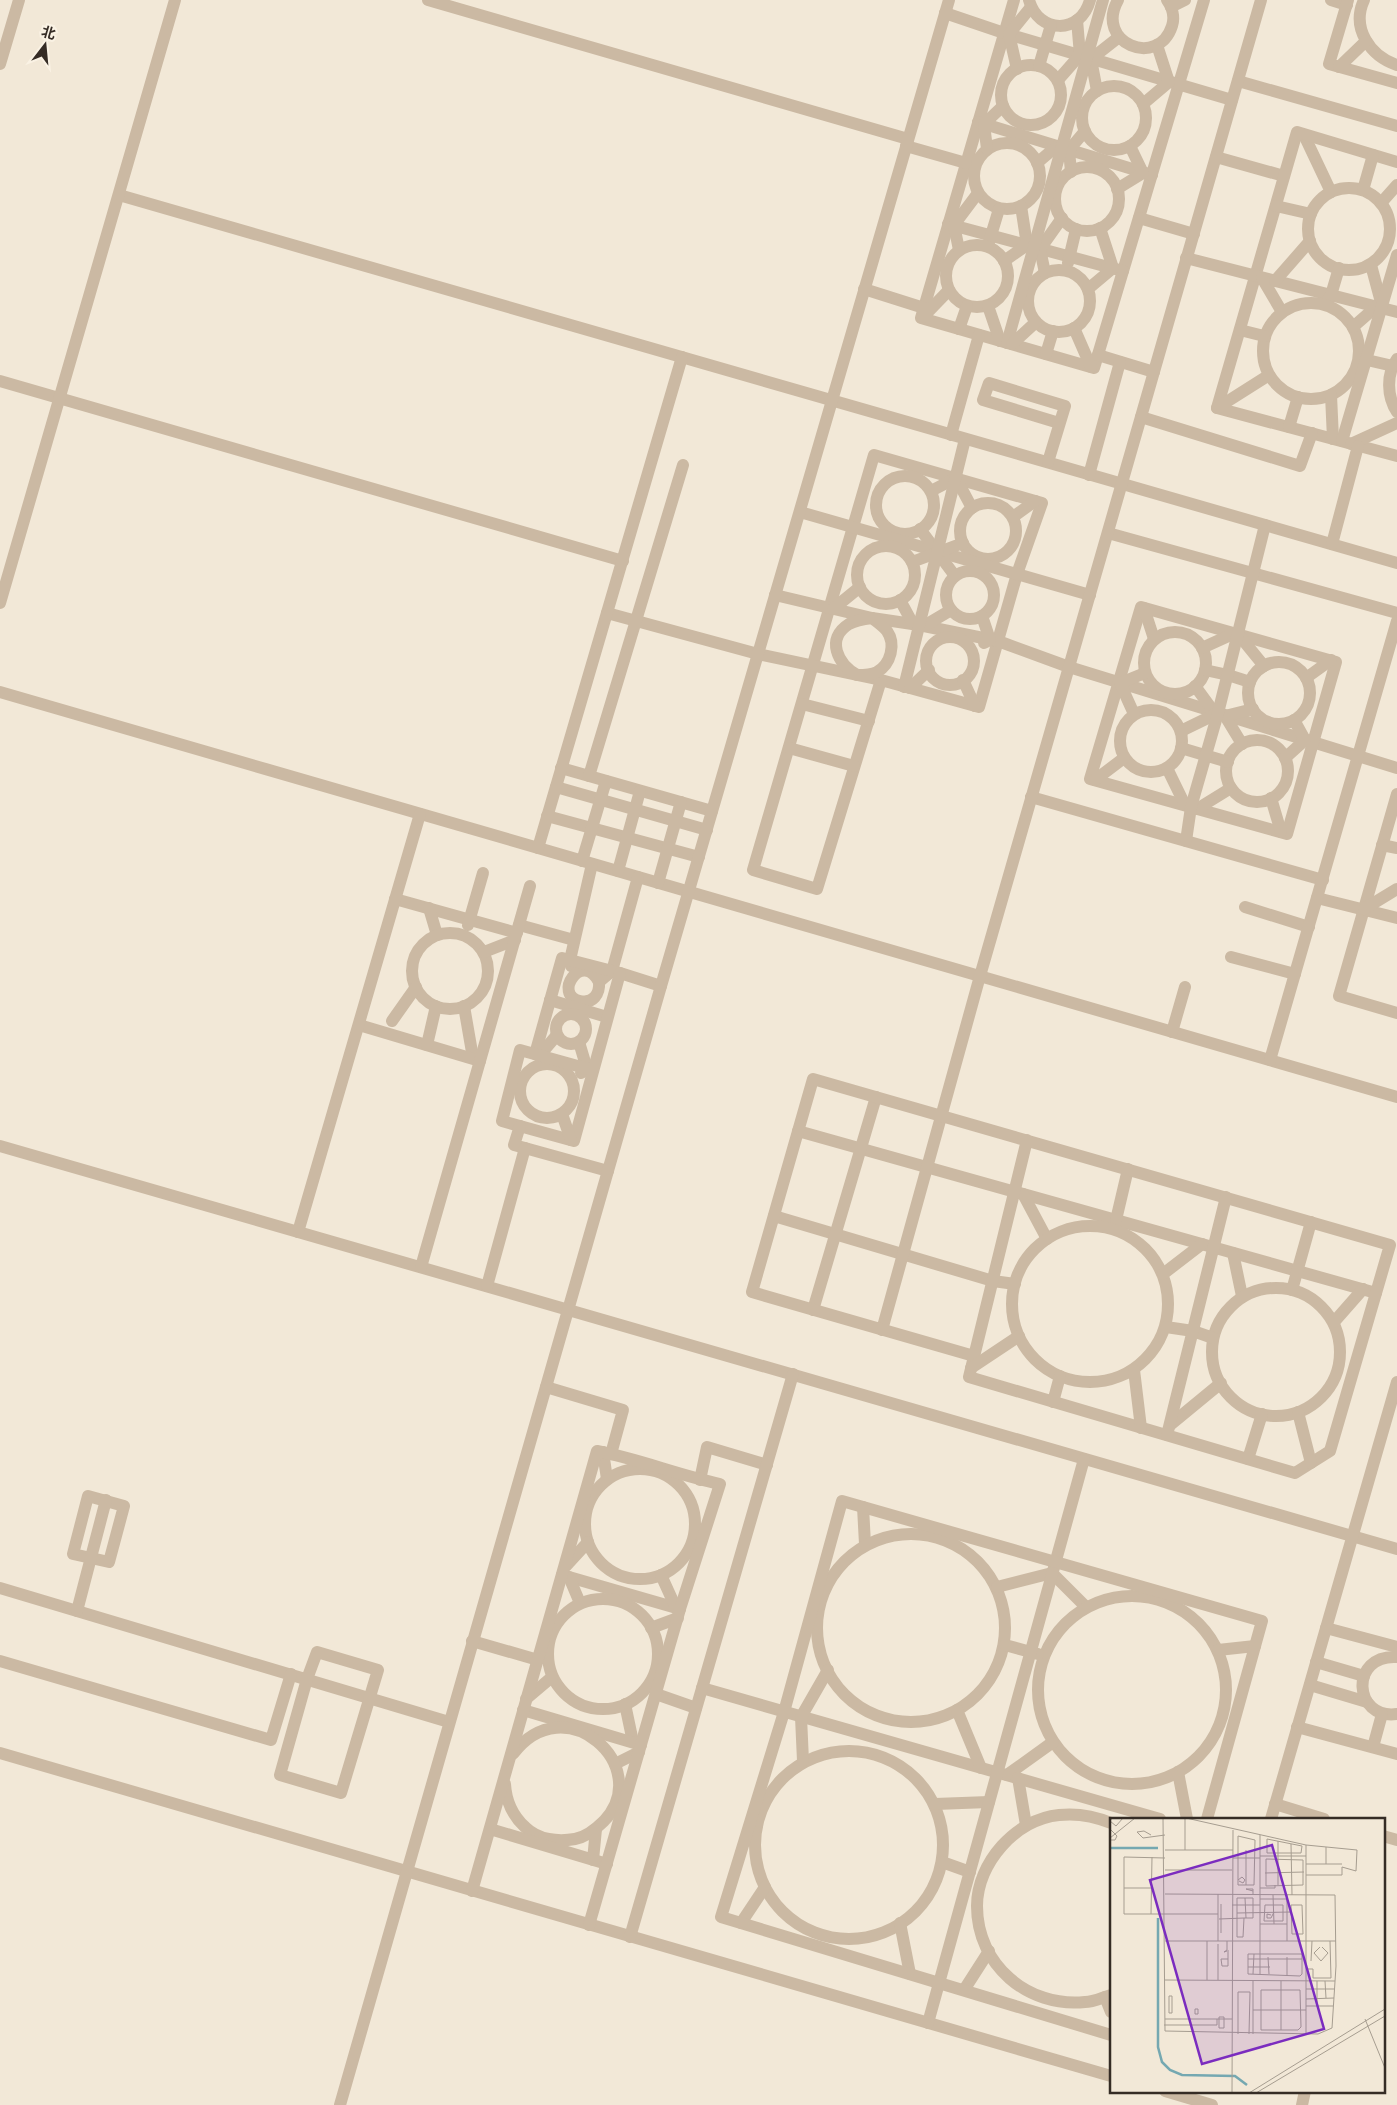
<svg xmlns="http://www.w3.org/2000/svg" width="1397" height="2105" viewBox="0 0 1397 2105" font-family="Mulish,'Noto Sans SC',sans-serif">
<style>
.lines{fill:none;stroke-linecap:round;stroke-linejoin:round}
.minor{stroke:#cbb9a3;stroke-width:12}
.inset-river{fill:none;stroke:#75a8b1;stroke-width:2.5}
.inset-road{fill:none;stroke:#a69d90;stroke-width:1}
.view{fill:#7b2cbf;fill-opacity:0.15;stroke:#7b2cbf;stroke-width:2.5}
.inset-edge{fill:none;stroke:#352c25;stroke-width:2.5}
</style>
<rect width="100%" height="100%" fill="#f2e8d7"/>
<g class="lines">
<g class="minor">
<polyline points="428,0 908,139"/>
<polyline points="1014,0 921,318 1094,368 1204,0"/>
<path d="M 1029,0 C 1038,34 1081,35 1090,0"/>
<path d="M 1118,0 C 1094,43 1158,69 1172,26 C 1175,17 1172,7 1167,0"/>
<polyline points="1331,0 1347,5"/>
<polyline points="1348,0 1329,64 1397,83"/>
<path d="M 1364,0 C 1351,28 1370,56 1397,65"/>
<polyline points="1171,7 1185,0"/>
<polyline points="945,13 1004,33 1232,100"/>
<polyline points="0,64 19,0"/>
<circle cx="1031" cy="95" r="30"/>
<polyline points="1039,66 1051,25"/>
<polyline points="1339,67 1366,41"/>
<polyline points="1017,69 1009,34 1031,7"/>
<polyline points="1058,80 1080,55 1077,20"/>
<polyline points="1238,81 1397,126"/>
<circle cx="1114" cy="118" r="32"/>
<polyline points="1097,91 1091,59 1119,37"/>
<polyline points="1143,104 1169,82 1157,45"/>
<polyline points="978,122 1152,175"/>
<polyline points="1304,135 1331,192"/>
<circle cx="1007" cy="176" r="33"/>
<polyline points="906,146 966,163"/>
<polyline points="987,149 984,124 1003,106"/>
<polyline points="1216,157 1284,176"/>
<polyline points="1397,162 1297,132 1217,408 1397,456"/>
<polyline points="1037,163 1057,146"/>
<circle cx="1087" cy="199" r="32"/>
<polyline points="1071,172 1069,150 1085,131"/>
<circle cx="1349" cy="229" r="41"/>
<polyline points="1117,189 1143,173 1130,146"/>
<polyline points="1363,190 1373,155"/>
<polyline points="119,195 1397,563"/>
<polyline points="1381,203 1397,185"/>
<polyline points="1276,206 1311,214"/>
<polyline points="1139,218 1194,234"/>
<polyline points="948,224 1123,271"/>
<polyline points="989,242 999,209"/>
<circle cx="977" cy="276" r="31"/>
<polyline points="959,250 954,225 978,193"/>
<polyline points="1186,258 1397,312"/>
<polyline points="1004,261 1027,245 1021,206"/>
<polyline points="1068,263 1076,229"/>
<polyline points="1371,265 1382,306"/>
<circle cx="1059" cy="301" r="31"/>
<polyline points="1045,273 1040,249 1062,218"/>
<polyline points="1262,278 1282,312"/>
<polyline points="1275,281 1310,241"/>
<polyline points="864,289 924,308"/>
<polyline points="1088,289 1113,268 1100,228"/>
<polyline points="1327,301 1331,295 1339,268"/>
<circle cx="1311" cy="351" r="48"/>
<polyline points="988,306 1000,341"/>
<polyline points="923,317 949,290"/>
<polyline points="1353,327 1377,306"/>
<polyline points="1074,328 1091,367"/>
<polyline points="959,329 967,306"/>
<polyline points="1240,330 1264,336"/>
<polyline points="1007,343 1103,0"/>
<polyline points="1012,344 1036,322"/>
<polyline points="1046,354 1053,331"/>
<polyline points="1098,355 1154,372"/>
<path d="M 1397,359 C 1386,374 1387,397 1397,412"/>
<polyline points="1367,360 1393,366"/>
<polyline points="0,381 623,561"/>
<polyline points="1331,395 1333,439"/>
<polyline points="1217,408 1269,375"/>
<polyline points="1141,417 1300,466 1312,433"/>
<polyline points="1289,427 1298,397"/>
<polyline points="951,435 979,335"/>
<polyline points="1342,441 1397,255"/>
<polyline points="1351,444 1397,423"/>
<polygon points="874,455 1042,503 1017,574 979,707 881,680 817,889 753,870"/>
<polyline points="1048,462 1065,406 989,383 983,400 1059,423"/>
<polyline points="1089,475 1120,362"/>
<circle cx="905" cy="505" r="29"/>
<polyline points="931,491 956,478 972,508"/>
<circle cx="988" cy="531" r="28"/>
<polyline points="800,512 1090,595"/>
<polyline points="1013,517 1035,501"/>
<polyline points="920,529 955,576"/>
<polyline points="1108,533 1397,613"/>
<polyline points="1332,544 1358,446"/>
<circle cx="886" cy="575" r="29"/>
<polyline points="912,562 963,543"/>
<circle cx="970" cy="595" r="24"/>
<polyline points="775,595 872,618 919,625 998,641 1069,667 1397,768"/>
<polyline points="900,600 913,624"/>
<polyline points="0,603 175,0"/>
<polygon points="1141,607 1336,662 1287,834 1090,779"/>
<polyline points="1144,608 1154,639"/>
<polyline points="833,609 860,587"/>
<polyline points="607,613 758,654 881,680"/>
<polyline points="982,616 990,640 984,643"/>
<path d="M 872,618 C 877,622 883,626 887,631 C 896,644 891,664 877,672 C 871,675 864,675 857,675 C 838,664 825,639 849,624 C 856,620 864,619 872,618 Z"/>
<polyline points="924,626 951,610"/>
<circle cx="1175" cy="663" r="31"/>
<polyline points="1238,634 1264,666"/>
<circle cx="950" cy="661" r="24"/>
<polyline points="1202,648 1235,633"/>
<circle cx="1279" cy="693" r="31"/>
<polyline points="1205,670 1228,675 1250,682"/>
<polyline points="1306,678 1331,660"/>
<polyline points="963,680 975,706"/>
<polyline points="1195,686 1214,712"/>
<polyline points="904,687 965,439"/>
<polyline points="910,688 929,670"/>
<polyline points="0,692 1397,1097"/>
<polyline points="802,704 869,721"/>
<circle cx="1151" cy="741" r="31"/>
<polyline points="1134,714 1120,683 1145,673"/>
<polyline points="1181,731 1218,713"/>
<circle cx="1257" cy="771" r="31"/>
<polyline points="1242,744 1225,716 1253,709"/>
<polyline points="789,748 854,766"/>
<polyline points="1181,748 1228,762"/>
<polyline points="1285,758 1305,740 1294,720"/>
<polyline points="561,768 712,811"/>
<polyline points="1167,768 1185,805"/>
<polyline points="589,776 683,465"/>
<polyline points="1095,780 1124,758"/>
<polyline points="556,787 707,830"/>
<polyline points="1397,794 1339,996 1397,1013"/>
<polyline points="1031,797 1323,880"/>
<polyline points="1271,798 1281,832"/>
<polyline points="1197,809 1231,788"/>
<polyline points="547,816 699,857"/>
<polyline points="1186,841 1191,807 1218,713 1265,525"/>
<polyline points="1382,845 1397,848"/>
<polyline points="538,848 682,357"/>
<polyline points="582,861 606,781"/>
<polyline points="618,871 640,791"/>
<polyline points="658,883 681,802"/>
<polyline points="1317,898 1397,918"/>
<polyline points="395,899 517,933"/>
<polyline points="1245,907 1309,927"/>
<polyline points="429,908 437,935"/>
<polyline points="1364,909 1397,889"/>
<polyline points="468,925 483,873"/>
<polyline points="519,925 574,940"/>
<circle cx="450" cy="971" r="38"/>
<polyline points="484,952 515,940"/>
<polyline points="1231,957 1295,974"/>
<polyline points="571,966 570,960 592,864"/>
<path d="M 599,982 C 582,950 552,995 580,1001 C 593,1004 600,994 599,982 L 612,971 L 638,877"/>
<polyline points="550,1000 607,1017"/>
<polyline points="464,1006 473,1058"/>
<circle cx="571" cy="1029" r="15"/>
<polyline points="392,1021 416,987"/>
<polyline points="359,1025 480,1061"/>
<polyline points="1172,1032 1185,987"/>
<polyline points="579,1042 587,1069 581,1073"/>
<polyline points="427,1045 436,1006"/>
<polyline points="535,1054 562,958 620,973 661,986"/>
<polyline points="539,1056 557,1035"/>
<polyline points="1270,1060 1397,621"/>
<circle cx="547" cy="1091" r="27"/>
<polyline points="592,1070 520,1050 502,1121 574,1141 620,973"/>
<polyline points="562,1114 571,1140"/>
<polyline points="520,1126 514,1145 608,1171"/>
<polyline points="798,1131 1376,1293"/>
<polyline points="0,1146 1397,1549"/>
<polyline points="1023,1194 1047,1239"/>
<polyline points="774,1216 993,1281 1015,1284"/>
<polyline points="1116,1220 1128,1169"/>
<circle cx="1090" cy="1304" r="78"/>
<polyline points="298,1232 420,814"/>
<polyline points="1233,1253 1242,1296"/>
<polyline points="421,1267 530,886"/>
<polyline points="1163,1274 1202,1244"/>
<polyline points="487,1286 525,1148"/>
<circle cx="1276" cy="1352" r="64"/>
<polyline points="1292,1290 1311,1222"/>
<polyline points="813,1310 876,1097"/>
<polyline points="1334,1322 1363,1289"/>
<polyline points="1166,1327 1193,1331 1213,1338"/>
<polyline points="882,1330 980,976 1261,0"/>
<polyline points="974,1356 752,1292 813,1079 1390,1245 1330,1451 1295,1473 969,1377 1027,1140"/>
<polyline points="971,1368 1019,1336"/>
<polyline points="1134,1370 1141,1428"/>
<polyline points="546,1387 623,1410 611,1454"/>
<polyline points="1053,1402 1060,1376"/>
<polyline points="1298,1412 1311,1463"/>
<polyline points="1170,1425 1221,1383"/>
<polyline points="1167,1435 1226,1197"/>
<polyline points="603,1452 607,1479"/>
<polyline points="1248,1459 1262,1414"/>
<circle cx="640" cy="1524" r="55"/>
<polyline points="700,1480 707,1447 767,1465"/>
<polygon points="88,1496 124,1506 109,1562 73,1554"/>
<polyline points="863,1507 865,1544"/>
<circle cx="911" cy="1628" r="94"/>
<polyline points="566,1566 588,1542"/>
<polyline points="562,1575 680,1609"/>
<polyline points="661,1575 676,1608"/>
<polyline points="569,1577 580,1603"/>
<polyline points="997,1587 1052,1573 1086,1607"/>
<polyline points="0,1588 449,1722"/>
<circle cx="1132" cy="1690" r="94"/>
<circle cx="603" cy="1654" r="55"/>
<polyline points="77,1611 106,1500"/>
<polyline points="651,1628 678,1618"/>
<polyline points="1326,1628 1397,1647"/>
<polyline points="472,1641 538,1660"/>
<polyline points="1005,1645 1038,1654"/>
<polyline points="1218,1650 1255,1646"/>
<polygon points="317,1652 378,1670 341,1793 280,1775 307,1679"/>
<path d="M 1397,1657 C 1349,1654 1353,1720 1397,1714"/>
<polyline points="0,1661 271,1740 291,1674"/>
<polyline points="1316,1662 1364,1676"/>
<polyline points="1310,1685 1367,1702"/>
<polyline points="702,1688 1160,1819"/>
<polyline points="656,1694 696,1708"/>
<polyline points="526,1699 552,1677"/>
<polyline points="625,1704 633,1742"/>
<polyline points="523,1710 641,1745"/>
<polyline points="957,1710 981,1768"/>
<polyline points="1297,1727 1397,1754"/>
<polyline points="1373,1747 1382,1714"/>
<circle cx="849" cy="1845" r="94"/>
<polyline points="0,1753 1111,2076"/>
<polyline points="803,1761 801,1717 828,1670"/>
<polyline points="615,1764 639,1752"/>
<polyline points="1178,1772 1187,1819"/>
<polyline points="1007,1775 1053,1742"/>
<polyline points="1018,1778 1026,1825"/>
<path d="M 505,1784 C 506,1802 512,1815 525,1827 C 538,1840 558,1842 575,1839 C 586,1837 596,1829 604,1821 C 655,1767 565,1685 513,1754"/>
<polyline points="935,1804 989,1802"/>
<polyline points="1275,1804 1324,1819"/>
<polyline points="1271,1819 1397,1382"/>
<path d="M 1111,1823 C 1094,1816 1077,1813 1059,1815 C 1016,1819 977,1863 977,1906 C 977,1965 1028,2008 1085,2002 C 1094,2002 1103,1997 1111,1995"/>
<polyline points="490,1829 607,1864"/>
<polyline points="1383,1836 1397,1840"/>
<polyline points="593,1860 596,1829"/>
<polyline points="942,1862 970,1872"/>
<path d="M 472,1891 L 597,1451 C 639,1459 678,1475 720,1484 L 680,1609 L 589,1925"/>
<polyline points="741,1923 765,1887"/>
<polyline points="900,1923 910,1974"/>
<polyline points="630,1937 793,1374"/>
<polyline points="964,1990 989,1951"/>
<polyline points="1105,1997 1111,2012"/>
<polyline points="928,2023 1084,1459"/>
<polyline points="1111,2035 721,1917 784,1712 842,1501 1262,1621 1207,1819"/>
<polyline points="1165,2091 1212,2105"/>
<polyline points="340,2105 661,986 949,0"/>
<polyline points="1302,2105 1305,2091"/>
</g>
</g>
<g transform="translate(1110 1818)">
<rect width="275" height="275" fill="#f2e8d7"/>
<path class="inset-river" d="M 0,30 L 48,30M 48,100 L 48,229 L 52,244 L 60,252 L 72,257 L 125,258 L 137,267"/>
<path class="inset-road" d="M 2,0 L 0,3 L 6,8 L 13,0M 53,0 L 55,213 L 208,216 L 222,210 L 226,148 L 225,77 L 55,76M 76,0 L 196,27 L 247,32 L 246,53 L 232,49 L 232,57 L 196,57M 0,11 L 7,18 L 5,22 L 0,22M 41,17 L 34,13 L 27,14 L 33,20 L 55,17M 150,17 L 150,156M 128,18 L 145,22 L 144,67 L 128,67 ZM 0,20 L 25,0M 157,21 L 192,28 L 191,35 L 157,35 ZM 168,23 L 168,67M 181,26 L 182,77M 196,27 L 196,216M 55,32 L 123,32M 75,32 L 75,0M 136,32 L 136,67M 150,38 L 196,38M 42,39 L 41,96 L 108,96M 123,40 L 150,40M 156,41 L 193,42 L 193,67 L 156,68 ZM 196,46 L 232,46M 216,46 L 216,29M 55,52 L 122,52M 155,55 L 194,54M 128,62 L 132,59 L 135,62 L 133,65 L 129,63M 14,70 L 14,96 L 41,96M 41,70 L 14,70 L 14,39 L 55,40M 150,70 L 165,70 L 165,67M 143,73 L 136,71 L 143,71 L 143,77M 163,77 L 164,106M 127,80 L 143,80 L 143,100 L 134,100 L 133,119 L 127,119 ZM 135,80 L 136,100M 150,81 L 177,81M 122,87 L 150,87M 155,87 L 173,87 L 173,103 L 154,103 ZM 181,87 L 192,87 L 193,116 L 182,116 ZM 127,95 L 181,94M 161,97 L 157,96 L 157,100 L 161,100 L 164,94M 109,101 L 134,100M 150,106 L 177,106M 111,115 L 111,86M 55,123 L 226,123M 108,123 L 108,76M 177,123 L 177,77M 108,126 L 108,162M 210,129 L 204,135 L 211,143 L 218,135 L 212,129M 118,132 L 118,148 L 112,148 L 111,141 L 118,141M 117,133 L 114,134 L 117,132 L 117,123M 138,136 L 192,136 L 192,156 L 190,158 L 138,156 ZM 158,139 L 159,156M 177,139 L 177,158M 138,141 L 192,141M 201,143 L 202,123M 138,149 L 160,149M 196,151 L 203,151 L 203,160 L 221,160 L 220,123M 143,156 L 144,136M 55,162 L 225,163M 97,162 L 97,123M 171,163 L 171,212M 207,163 L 207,188M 215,163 L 216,180M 196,171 L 224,171M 151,172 L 190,172 L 191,209 L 188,212 L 151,212 ZM 59,178 L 62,178 L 62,195 L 59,195 ZM 196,181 L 224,180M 196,188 L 223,188M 85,191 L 88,191 L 88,196 L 85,196 ZM 143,192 L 196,192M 109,199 L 114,199 L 114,210 L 109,210 ZM 55,201 L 122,201M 255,201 L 275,250M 54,207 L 107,207 L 107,201M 128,216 L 128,174 L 140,174 L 139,216M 143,216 L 143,162M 122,275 L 123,12M 139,275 L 275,191M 146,275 L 275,198"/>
<path class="view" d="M 162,27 L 214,211 L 92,246 L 40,62 Z"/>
<rect width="275" height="275" class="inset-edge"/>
</g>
<g transform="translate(45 45) rotate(16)" stroke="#faf2e4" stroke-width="4" paint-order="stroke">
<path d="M0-4L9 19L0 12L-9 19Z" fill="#352c25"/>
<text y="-8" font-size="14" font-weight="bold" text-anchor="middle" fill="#352c25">北</text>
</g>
</svg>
